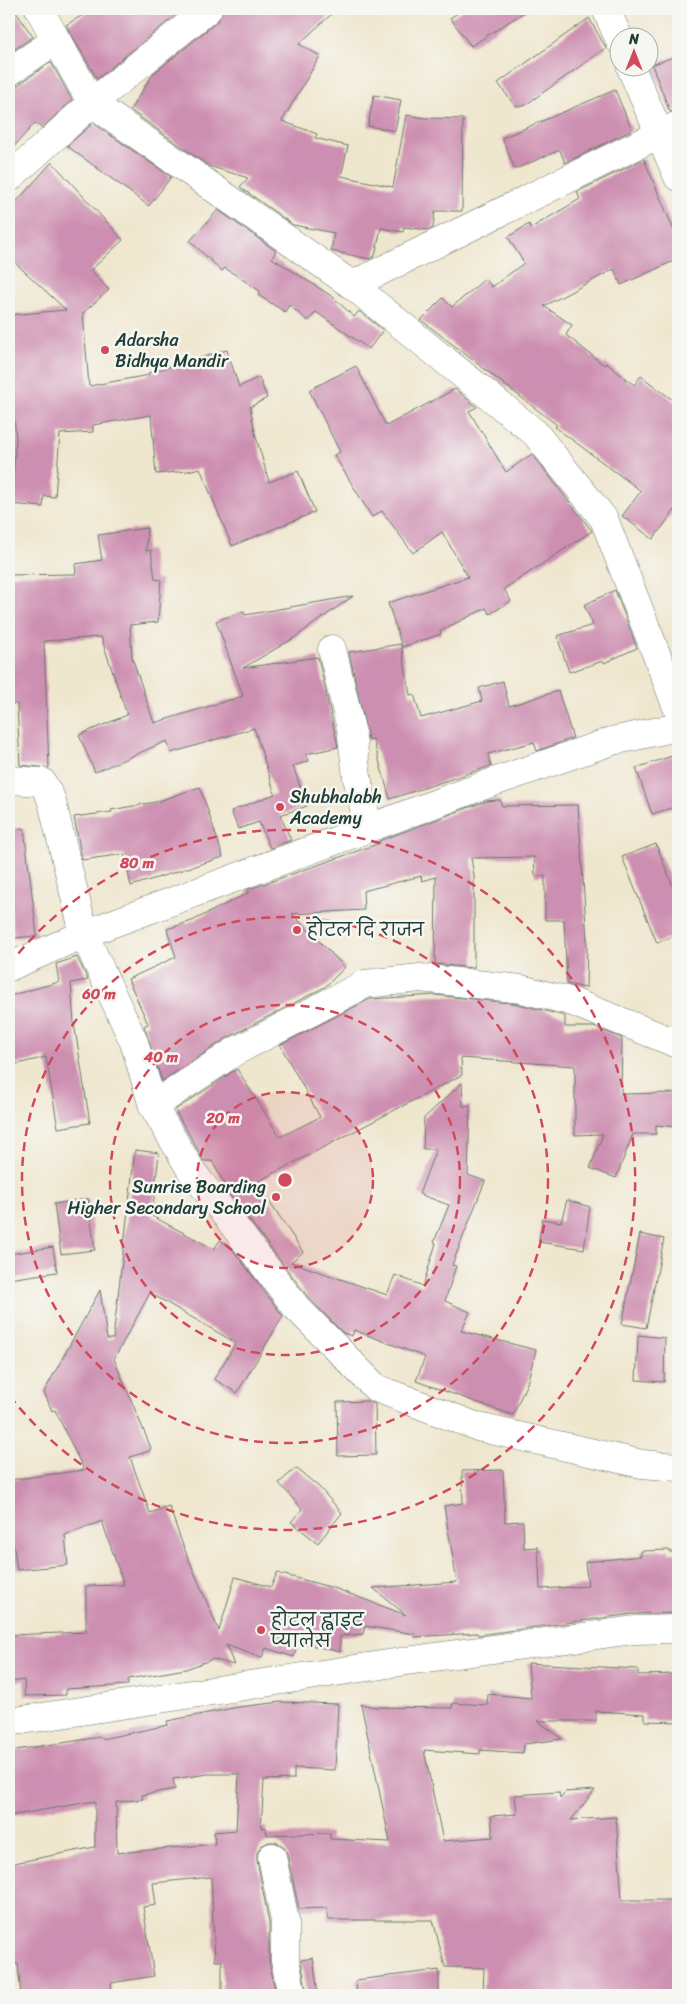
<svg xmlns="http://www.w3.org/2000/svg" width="687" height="2004" viewBox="0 0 687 2004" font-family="Sriracha,'Playpen Sans Deva',sans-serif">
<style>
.building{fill:#cd8fb1;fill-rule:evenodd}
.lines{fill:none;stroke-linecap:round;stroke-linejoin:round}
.minor-casing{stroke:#68786a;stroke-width:29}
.major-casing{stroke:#68786a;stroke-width:29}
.minor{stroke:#fff;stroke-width:28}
.major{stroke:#fff;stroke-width:28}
.ring{fill:none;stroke:#d1495b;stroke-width:2.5;stroke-dasharray:9 6}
.poi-dot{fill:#d1495b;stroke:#f6f6f2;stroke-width:2}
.labels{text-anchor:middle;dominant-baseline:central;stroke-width:5;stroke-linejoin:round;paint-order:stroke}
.poi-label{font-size:18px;fill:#1f3d34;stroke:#f6f6f2;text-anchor:start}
.centre{fill:#d1495b;stroke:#f6f6f2;stroke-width:2.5}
.ring-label{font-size:15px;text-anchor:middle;font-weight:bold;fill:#d1495b;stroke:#f6f6f2;stroke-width:5;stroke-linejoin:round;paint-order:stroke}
</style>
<rect width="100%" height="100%" fill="#f6f6f2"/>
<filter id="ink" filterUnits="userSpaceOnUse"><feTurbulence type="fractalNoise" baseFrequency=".02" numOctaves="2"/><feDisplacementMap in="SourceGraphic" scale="10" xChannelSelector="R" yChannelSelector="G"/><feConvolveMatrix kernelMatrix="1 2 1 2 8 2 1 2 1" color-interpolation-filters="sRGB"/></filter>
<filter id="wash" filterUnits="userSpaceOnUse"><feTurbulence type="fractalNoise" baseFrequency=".0096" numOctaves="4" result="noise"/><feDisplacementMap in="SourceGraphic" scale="20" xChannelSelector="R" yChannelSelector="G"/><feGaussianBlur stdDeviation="1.12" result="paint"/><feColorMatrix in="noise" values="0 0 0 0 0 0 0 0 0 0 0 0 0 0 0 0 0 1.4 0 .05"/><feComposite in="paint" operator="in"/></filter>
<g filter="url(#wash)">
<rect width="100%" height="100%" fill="#efe6ce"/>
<g id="blocks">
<g class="building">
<polygon points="9,9 14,9 33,37 9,53"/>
<polygon points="93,9 183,9 97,79 66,25"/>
<polygon points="223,9 337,9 299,44 320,56 282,121 317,134 315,138 348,146 341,176 393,187 406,115 425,118 463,119 462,211 435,211 433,228 428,230 404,227 403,232 381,228 375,256 370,259 331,251 334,233 293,225 240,187 248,178 209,166 130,110 153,74 218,21"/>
<polygon points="464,9 529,9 471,46 450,18"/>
<polygon points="589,18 606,48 524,106 515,106 498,83"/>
<polygon points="678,55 678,110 670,112 652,65"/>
<polygon points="51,62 72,100 42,128 35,123 9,152 9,87 18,85"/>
<polygon points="615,90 632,130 565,163 560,150 515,169 502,138"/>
<polygon points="374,95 401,100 395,131 368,126"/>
<polygon points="93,123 171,177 149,206 67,146"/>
<polygon points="644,159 678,240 678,259 621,285 614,269 544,306 572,325 566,335 604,365 606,363 634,385 641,376 678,404 678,506 653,539 622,516 641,491 555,427 557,425 421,320 443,298 452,307 485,279 492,287 524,263 508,237 529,224 531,228 580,199 577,192"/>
<polygon points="52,162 123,240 91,270 109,290 83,313 89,386 149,375 148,373 227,350 239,387 259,377 267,398 250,407 256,437 269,482 298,471 315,512 232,546 200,468 188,471 156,474 151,415 93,425 93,432 60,434 55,497 44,496 43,507 11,504 16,439 9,359 9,315 66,310 9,257 9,210"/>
<polygon points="218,210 276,251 272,258 333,297 354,317 359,311 383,330 369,349 316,312 308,321 289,305 285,312 258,295 260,291 225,268 222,271 190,241"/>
<polygon points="356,366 386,426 455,389 477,407 469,411 506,472 532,454 592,531 504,589 511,601 490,614 486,608 440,631 441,634 402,647 388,603 468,577 442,532 413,553 382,511 372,517 334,455 340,452 309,390"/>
<polygon points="147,528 146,551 151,550 155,579 161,580 158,622 130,625 132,657 154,723 243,696 216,621 244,611 245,615 353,596 294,638 243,668 318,657 338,747 306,754 309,761 293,766 307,806 280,815 291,840 270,848 259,822 238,829 231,811 275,794 254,728 171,753 167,741 95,772 79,735 127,715 101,637 44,641 49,768 20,765 17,704 9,704 9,575 76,574 75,564 102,560 98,535"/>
<polygon points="615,590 637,648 604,663 603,661 569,672 557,636 593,625 584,605"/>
<polygon points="401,644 410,695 414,694 421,718 482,701 479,688 503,681 509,706 558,691 573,738 537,751 534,742 488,754 491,766 390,799 373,739 368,740 349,652"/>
<polygon points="678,754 678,806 652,814 636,768"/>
<polygon points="200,787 223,857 131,886 124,854 82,860 74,817 112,812 111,810 156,802"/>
<polygon points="500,800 502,806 578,805 587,940 586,988 567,984 564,920 545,920 545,876 535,876 534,857 471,858 474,876 474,968 435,964 436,877 422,881 421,876 363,891 364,910 292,914 345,967 325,987 227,1038 162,1081 144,1026 148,1024 128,979 176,957 167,929 192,921 248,893 247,890 380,843 379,841 486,801"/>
<polygon points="24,828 37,936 14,938 9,895 9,829"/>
<polygon points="656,844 678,899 678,934 657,943 622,857"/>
<polygon points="77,957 88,980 71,983 74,1023 90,1123 58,1128 46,1057 9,1066 9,996 59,982 56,964"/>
<polygon points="435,995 518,1004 565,1016 565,1027 594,1027 622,1038 621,1094 678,1093 678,1127 656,1125 656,1134 633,1134 616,1178 590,1168 603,1134 575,1135 575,1066 461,1058 462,1075 257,1182 303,1252 291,1262 387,1295 395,1275 423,1286 436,1243 434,1242 449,1205 419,1194 436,1149 423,1149 424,1118 462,1083 463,1106 470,1106 468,1175 485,1181 452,1265 456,1266 445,1301 470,1312 461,1331 536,1350 527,1383 513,1415 416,1381 425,1357 354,1330 352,1336 343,1333 308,1297 231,1196 212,1161 204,1161 175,1110 237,1069 280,1137 320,1117 280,1045 370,999"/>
<polygon points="135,1150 159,1153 152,1216 214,1249 220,1240 230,1246 283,1316 237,1393 214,1379 236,1343 150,1293 114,1359 151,1448 149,1451 130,1457 150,1513 169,1506 182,1543 219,1631 235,1577 271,1587 277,1573 334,1588 406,1615 373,1588 457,1582 444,1506 463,1503 462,1471 503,1470 505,1522 523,1521 524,1548 538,1547 540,1589 588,1586 585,1562 641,1556 641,1551 669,1550 669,1552 678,1552 678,1613 632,1614 478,1635 477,1633 414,1637 415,1634 365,1626 363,1634 340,1636 340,1652 298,1642 294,1657 266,1648 262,1658 226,1645 234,1665 213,1659 186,1669 128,1679 128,1685 66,1689 66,1695 25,1696 24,1680 9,1682 9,1635 86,1632 86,1586 124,1585 102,1521 65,1535 68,1565 17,1570 9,1512 9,1480 84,1470 55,1410 52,1411 44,1392 100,1290 107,1339 113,1339"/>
<polygon points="88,1199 95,1250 61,1254 54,1204"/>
<polygon points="567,1200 590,1207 584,1249 539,1242 542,1219 561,1222"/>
<polygon points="640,1234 664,1239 646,1328 622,1324"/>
<polygon points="53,1247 57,1272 9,1279 9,1254"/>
<polygon points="638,1335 665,1338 664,1382 636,1380"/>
<polygon points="369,1401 375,1404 376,1455 338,1456 337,1402"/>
<polygon points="296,1468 319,1487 342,1513 318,1543 291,1522 302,1509 279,1483"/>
<path d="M 528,1663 L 638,1669 L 638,1675 L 678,1674 L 678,1722 L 645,1721 L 645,1714 L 596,1711 L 596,1721 L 538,1721 L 562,1739 L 524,1744 L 523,1753 L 480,1750 L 480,1754 L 424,1750 L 443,1841 L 493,1837 L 491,1816 L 517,1814 L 515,1795 L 559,1792 L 560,1798 L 565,1792 L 595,1790 L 571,1820 L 616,1817 L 622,1900 L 678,1900 L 678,1995 L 483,1995 L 484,1968 L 445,1967 L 433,1920 L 328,1920 L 327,1908 L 299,1909 L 287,1853 L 283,1846 L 276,1842 L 269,1842 L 261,1846 L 257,1853 L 257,1860 L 269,1923 L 269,1960 L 276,1995 L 222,1995 L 222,1961 L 215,1961 L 211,1877 L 153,1883 L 156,1905 L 143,1907 L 154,1976 L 111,1983 L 112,1995 L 21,1995 L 18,1964 L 12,1965 L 9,1941 L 9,1864 L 95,1847 L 95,1801 L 9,1816 L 9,1751 L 101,1737 L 102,1739 L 168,1725 L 167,1721 L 239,1707 L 281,1702 L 338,1704 L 335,1770 L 294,1768 L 294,1779 L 264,1780 L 261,1828 L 266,1827 L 267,1835 L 330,1833 L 330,1839 L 390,1842 L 361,1704 L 374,1707 L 452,1708 L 453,1703 L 487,1705 L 488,1694 L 531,1698 ZM 208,1774 L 239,1774 L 236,1830 L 214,1832 L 215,1844 L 117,1853 L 116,1802 L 143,1799 L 142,1795 L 175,1789 L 173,1779 Z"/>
<polygon points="313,1958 318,1995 307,1995 301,1960"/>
<polygon points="439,1970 439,1995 357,1995 356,1980"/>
</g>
</g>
</g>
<g filter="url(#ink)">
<use href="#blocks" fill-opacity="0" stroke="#68786a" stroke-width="1"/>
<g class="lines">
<g class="minor-casing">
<g id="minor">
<polyline points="39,9 92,103 352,285 535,433 604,519 678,710"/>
<polyline points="9,72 56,40"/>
<polyline points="9,178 92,103 208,9"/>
<polyline points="352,285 678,125"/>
<polyline points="332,649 351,729 357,777 368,827"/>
<polyline points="9,780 42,782 51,798 84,934 134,1042 153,1106 191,1170 296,1307 376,1388 478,1427 642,1464 678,1467"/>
<polyline points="9,967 84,934 485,785 612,741 678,727"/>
<polyline points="153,1106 234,1052 365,984 420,978 521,989 570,1001 678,1044"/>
<polyline points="9,1722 420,1659 634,1630 678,1629"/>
<polyline points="272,1857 285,1921 285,1960 292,1995"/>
</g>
</g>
<g class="major-casing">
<g id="major">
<polyline points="606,9 620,41"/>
<polyline points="631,68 678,177"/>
</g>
</g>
<use href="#minor" class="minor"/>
<use href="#major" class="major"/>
</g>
</g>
<circle cx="285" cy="1180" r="88" fill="#d1495b" fill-opacity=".12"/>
<g class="ring">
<circle cx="285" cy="1180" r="88"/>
<circle cx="285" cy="1180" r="175"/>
<circle cx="285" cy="1180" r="263"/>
<path d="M9 965A350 350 0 1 1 9 1395"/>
</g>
<g class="poi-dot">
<circle cx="105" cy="350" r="5"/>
<circle cx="280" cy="807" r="5"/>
<circle cx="297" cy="930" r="5"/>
<circle cx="276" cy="1197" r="5"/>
<circle cx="261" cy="1630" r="5"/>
</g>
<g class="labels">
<g class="poi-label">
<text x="115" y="340">Adarsha<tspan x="115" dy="21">Bidhya Mandir</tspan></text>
<text x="290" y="797">Shubhalabh<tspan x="290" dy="21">Academy</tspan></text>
<text x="307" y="930">होटल दि राजन</text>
<text x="266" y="1187" text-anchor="end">Sunrise Boarding<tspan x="266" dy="21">Higher Secondary School</tspan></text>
<text x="271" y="1620">होटल ह्वाइट<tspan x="271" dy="21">प्यालेस</tspan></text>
</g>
</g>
<circle cx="285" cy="1180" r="8" class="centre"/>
<g class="ring-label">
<text x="137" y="868">80 m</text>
<text x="99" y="999">60 m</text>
<text x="161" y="1062">40 m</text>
<text x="223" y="1123">20 m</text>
</g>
<rect width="687" height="2004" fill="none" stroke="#f6f6f2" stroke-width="30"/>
<g transform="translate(634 52)"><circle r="24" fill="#f6f6f2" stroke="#a0aca6"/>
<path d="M0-4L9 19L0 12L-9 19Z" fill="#d1495b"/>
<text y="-8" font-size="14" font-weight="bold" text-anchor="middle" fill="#1f3d34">N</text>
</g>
</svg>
